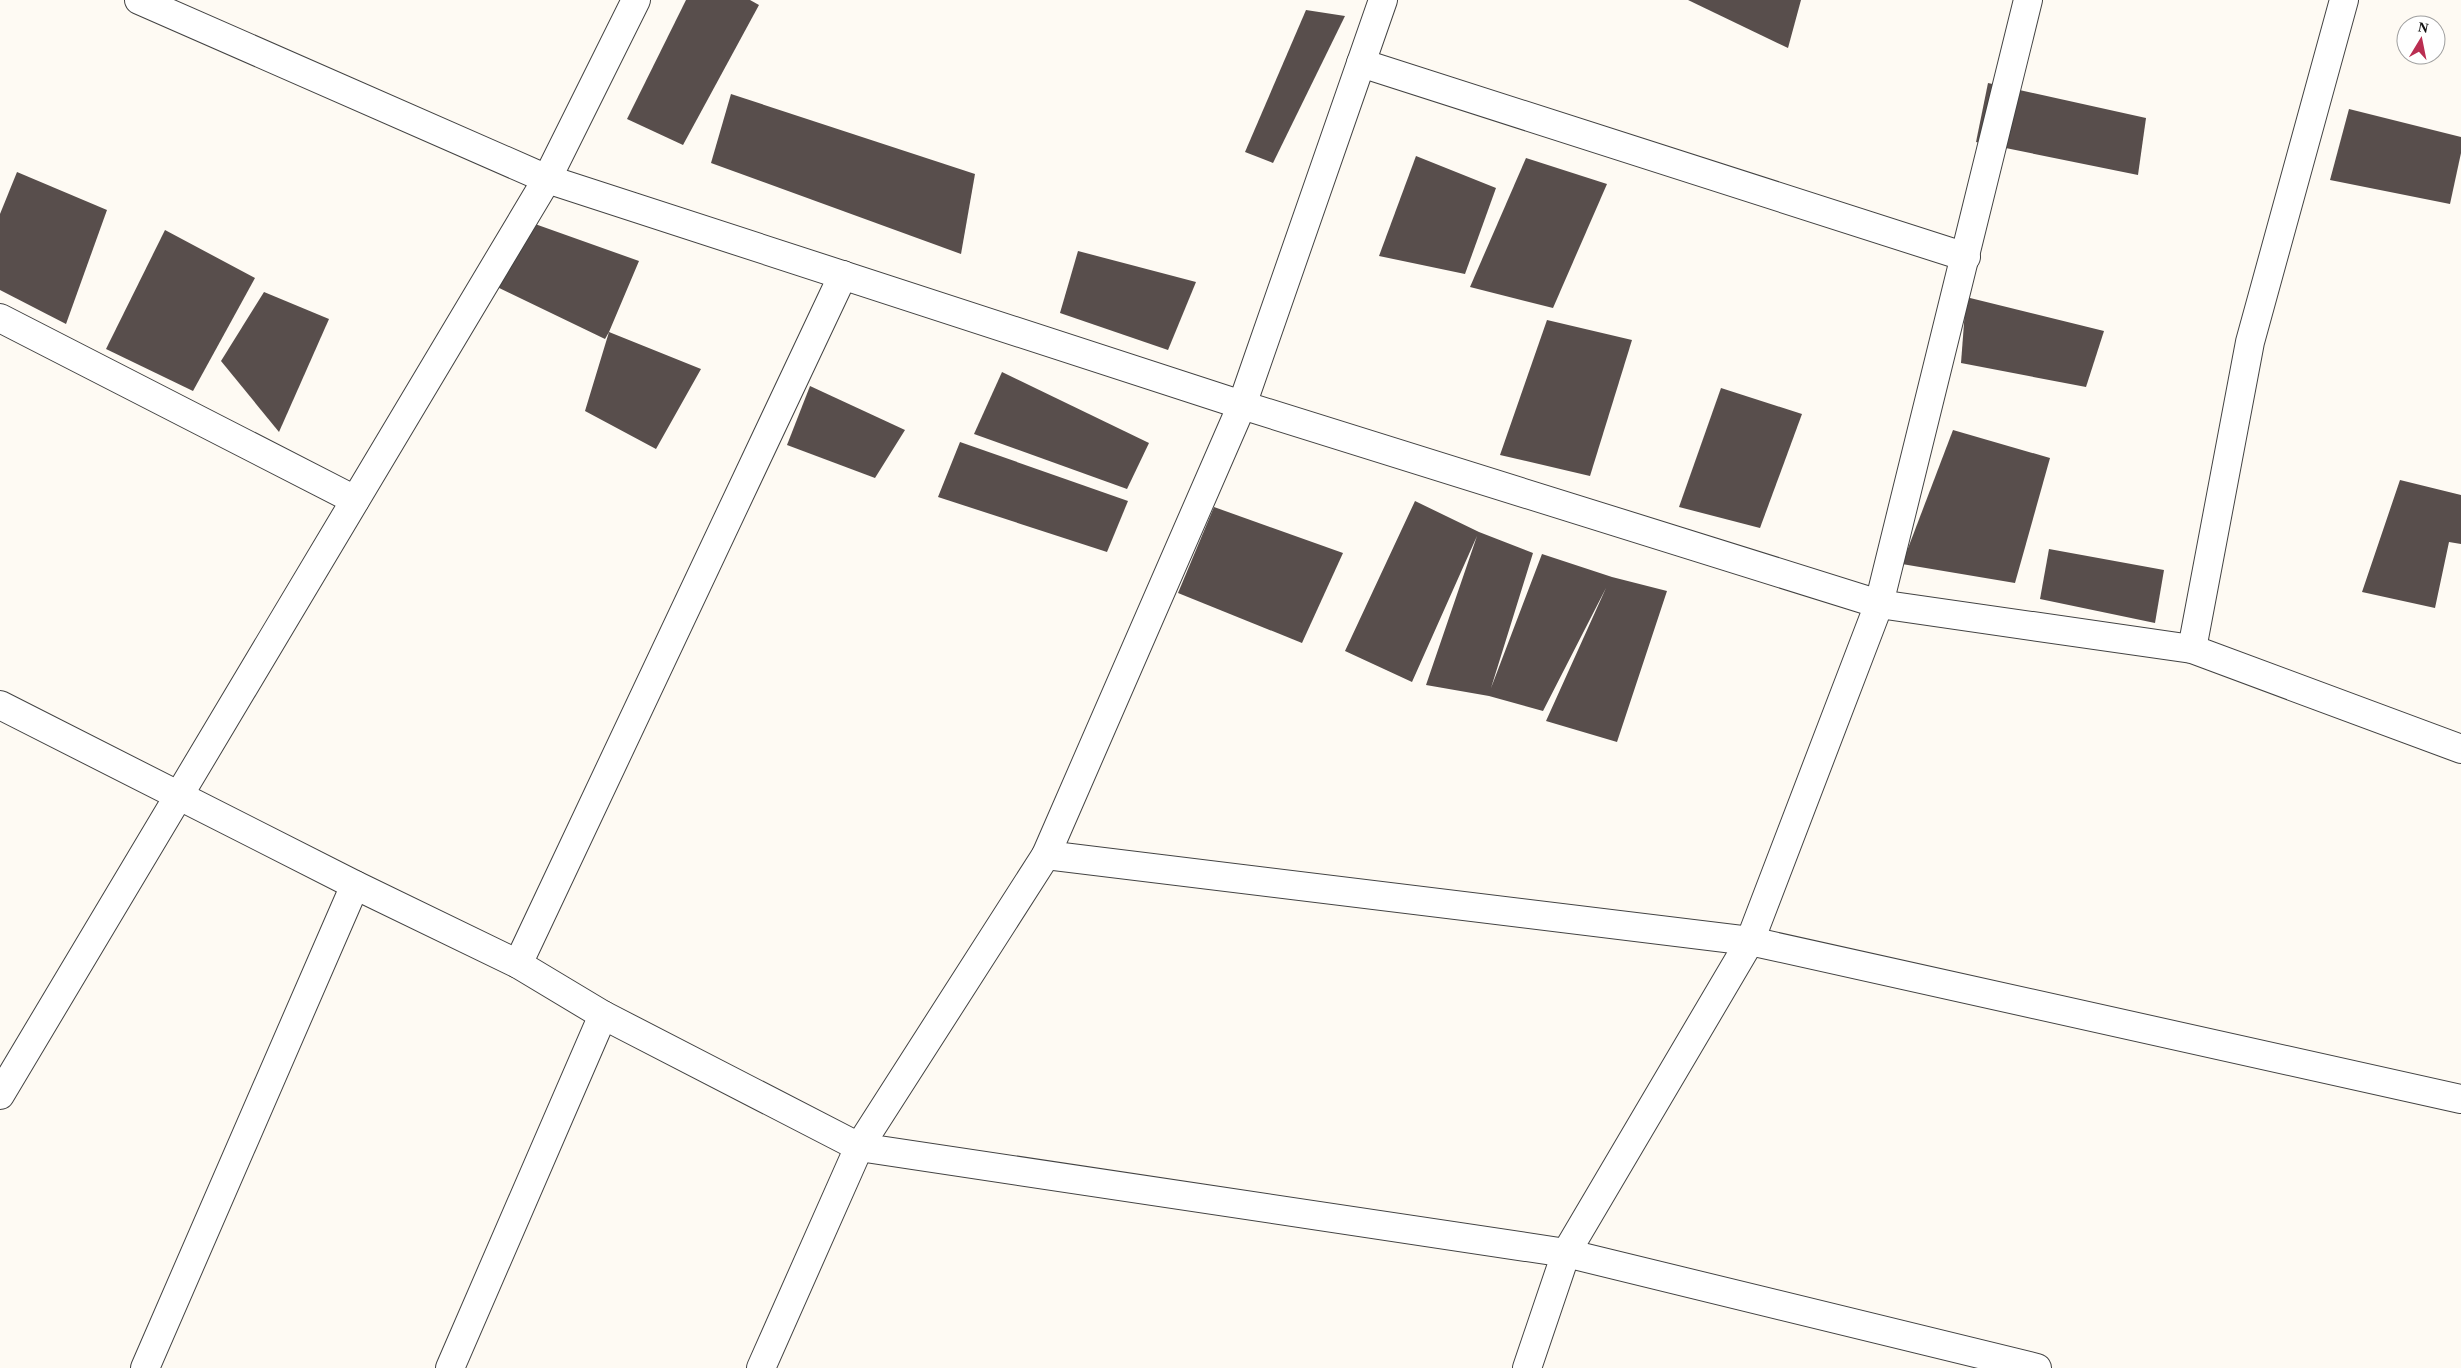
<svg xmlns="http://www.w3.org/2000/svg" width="2461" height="1368" viewBox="0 0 2461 1368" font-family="'Times New Roman',serif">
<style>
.building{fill:#584e4c}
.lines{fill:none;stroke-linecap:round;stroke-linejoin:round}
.street-casing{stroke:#434343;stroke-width:30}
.street{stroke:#fff;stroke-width:28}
</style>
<rect width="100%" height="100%" fill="#fefaf3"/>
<g class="building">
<polygon points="686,0 750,0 759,5 683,145 627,119"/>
<polygon points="1688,0 1801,0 1788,48"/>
<polygon points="1306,10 1345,16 1273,163 1245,152"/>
<polygon points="1988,83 2146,118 2138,175 1976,142"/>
<polygon points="731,94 975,174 961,254 711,163"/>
<polygon points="2349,109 2461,137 2461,153 2450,204 2330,180"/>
<polygon points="1416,156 1496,188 1465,274 1379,256"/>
<polygon points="1526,158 1607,184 1553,308 1470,287"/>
<polygon points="17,172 107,210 66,324 0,290 0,214"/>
<polygon points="535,224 639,261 609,332 701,369 656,449 585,411 609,332 605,339 493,285"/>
<polygon points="165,230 255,278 193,391 106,349"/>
<polygon points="1078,251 1196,282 1168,350 1060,313"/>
<polygon points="264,292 329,319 279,432 221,361"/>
<polygon points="1966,297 2104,331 2086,387 1961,363"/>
<polygon points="1547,320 1632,340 1590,476 1500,455"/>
<polygon points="1002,372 1149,443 1127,489 974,434"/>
<polygon points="810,386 905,430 875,478 787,445"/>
<polygon points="1721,388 1802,414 1760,528 1679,507"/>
<polygon points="1953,430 2050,458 2015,583 1902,564"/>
<polygon points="960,442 1128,501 1107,552 938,497"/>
<polygon points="2400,480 2461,495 2461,544 2449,542 2435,608 2362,592"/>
<polygon points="1415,501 1479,532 1533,553 1491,688 1542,554 1612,577 1667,591 1617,742 1546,721 1606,588 1543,711 1489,696 1426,685 1477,536 1412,682 1345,651"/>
<polygon points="1214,507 1343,553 1302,643 1178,593"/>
<polygon points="2049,549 2164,570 2155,623 2040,599"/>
</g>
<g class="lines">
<g class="street-casing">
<g id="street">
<polyline points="139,0 547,179 1242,405 1879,604 2192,649 2461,749"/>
<polyline points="1361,63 1966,257"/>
<polyline points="0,318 355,500"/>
<polyline points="2192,649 2250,342 2344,0"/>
<polyline points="0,705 355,885 518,964 603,1015 859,1147 1566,1253 2037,1368"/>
<polyline points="1046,855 1750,941 2461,1099"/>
<polyline points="518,964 843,275"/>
<polyline points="0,1095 547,179 636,0"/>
<polyline points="145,1368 355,885"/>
<polyline points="450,1368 603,1015"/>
<polyline points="761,1368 859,1147 1046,855 1242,405 1383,0"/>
<polyline points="1527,1368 1566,1253 1750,941 1879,604 2028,0"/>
</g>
</g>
<use href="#street" class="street"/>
</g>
<g transform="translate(2421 40) rotate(10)"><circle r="24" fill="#ffffff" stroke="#9f9f9f"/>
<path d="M0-4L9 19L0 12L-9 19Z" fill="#ba2d51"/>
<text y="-8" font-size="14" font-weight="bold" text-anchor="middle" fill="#101010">N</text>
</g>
</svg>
